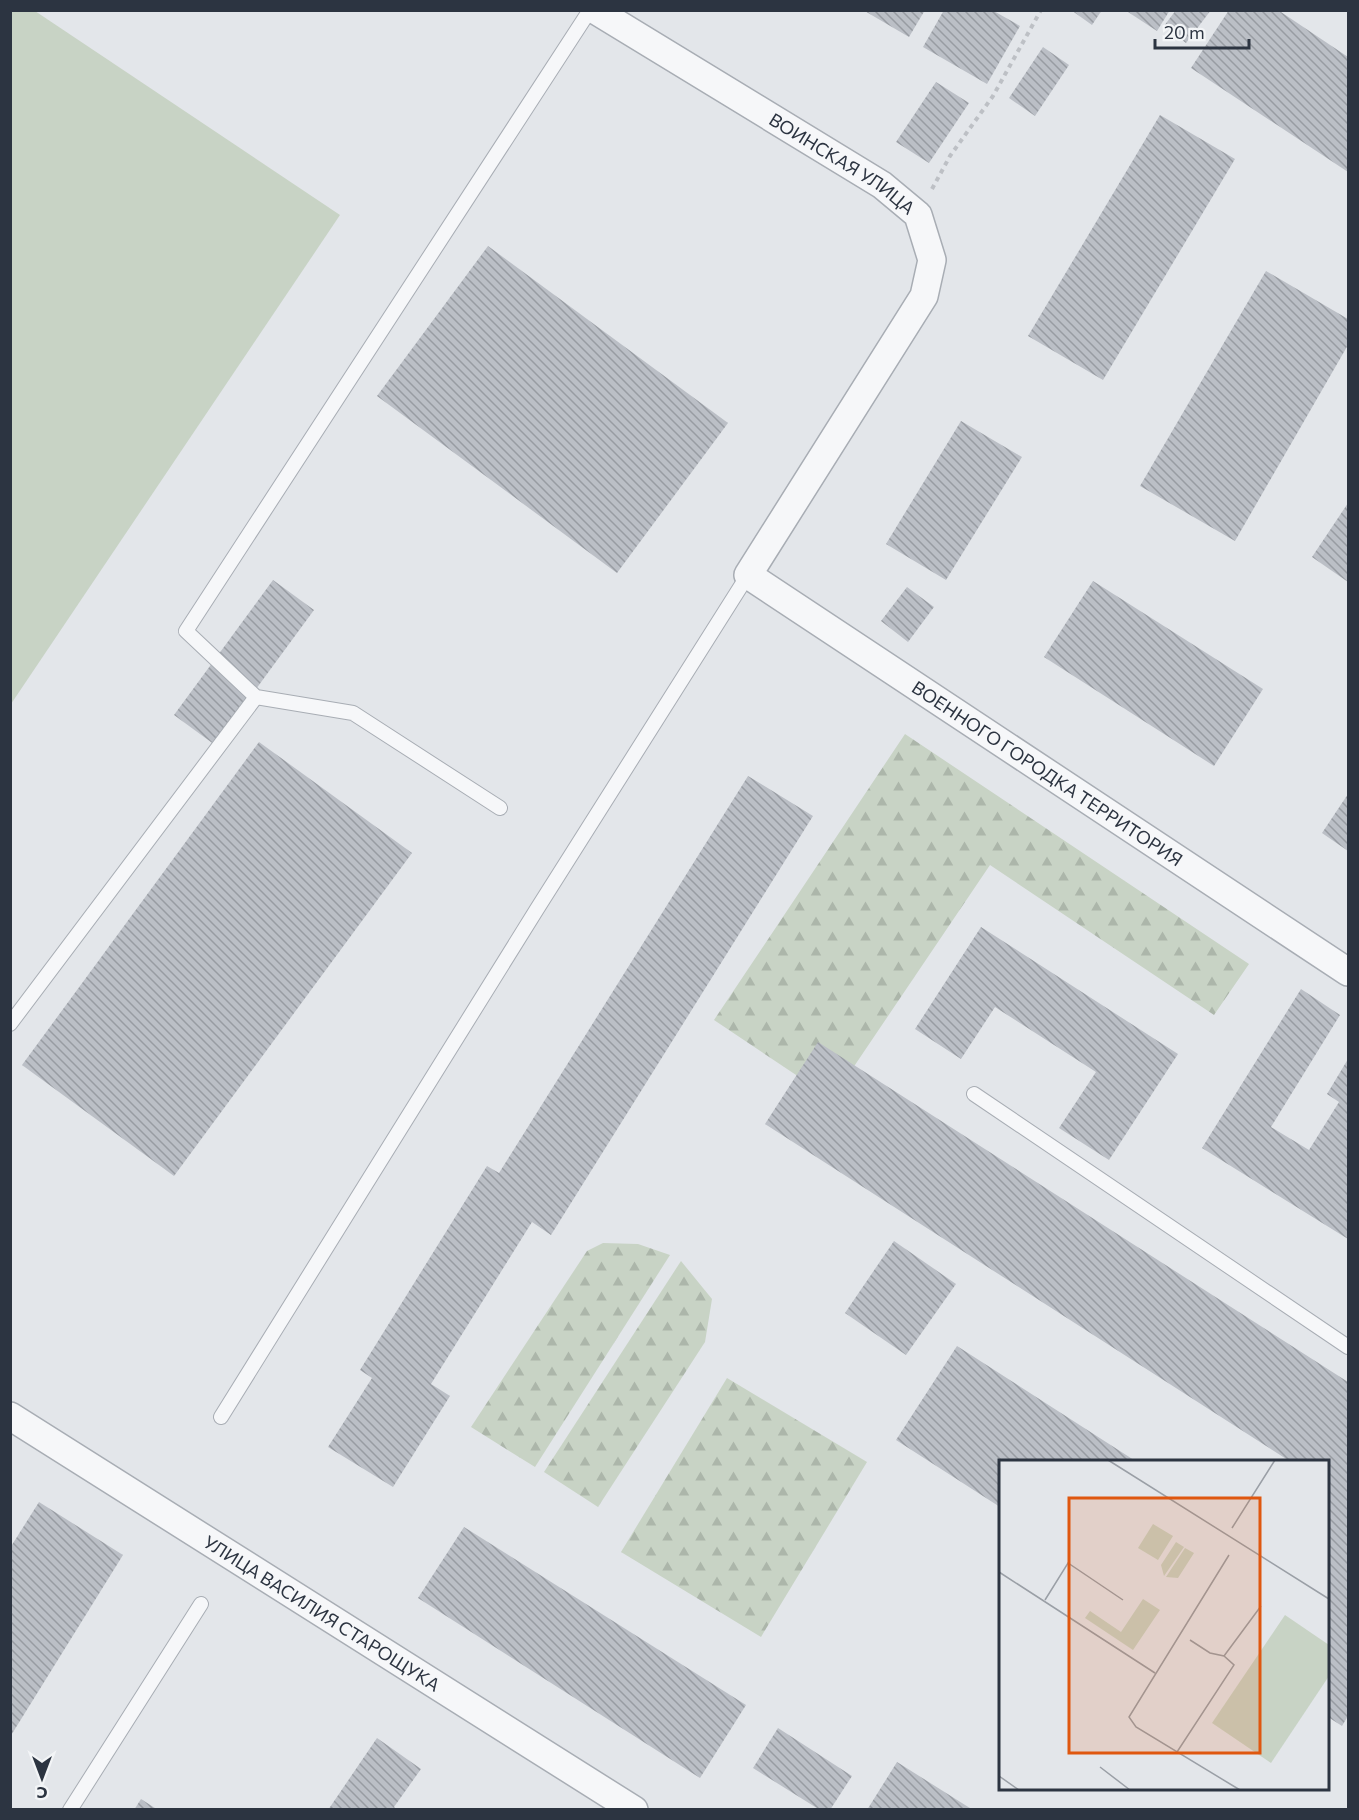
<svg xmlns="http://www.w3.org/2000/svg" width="1359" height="1820" viewBox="0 0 1359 1820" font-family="Commissioner,sans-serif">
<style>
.forest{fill:url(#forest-firs)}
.pitch{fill:#c8d3c5}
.building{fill:url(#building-back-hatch)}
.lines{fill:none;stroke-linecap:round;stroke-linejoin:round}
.lane-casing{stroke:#a8adb4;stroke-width:16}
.street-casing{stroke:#a8adb4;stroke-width:30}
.path{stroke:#bdc0c5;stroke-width:4;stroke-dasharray:4.5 4.5;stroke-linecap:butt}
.lane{stroke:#f6f7f9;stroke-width:14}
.street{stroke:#f6f7f9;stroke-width:27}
.labels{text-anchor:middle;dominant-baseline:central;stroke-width:6;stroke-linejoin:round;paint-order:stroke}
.street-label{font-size:18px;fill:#2c3441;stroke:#f3f5f7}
.inset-road{fill:none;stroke:#9a9fa6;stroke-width:1.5}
.view{fill:#df570f;fill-opacity:0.15;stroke:#df570f;stroke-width:3}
.inset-edge{fill:none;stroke:#2c3441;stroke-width:3}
</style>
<defs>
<pattern id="forest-firs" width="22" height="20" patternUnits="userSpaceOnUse" patternTransform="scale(1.5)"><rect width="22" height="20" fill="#c8d3c5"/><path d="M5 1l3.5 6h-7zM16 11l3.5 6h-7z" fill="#acb6aa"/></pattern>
<pattern id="building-back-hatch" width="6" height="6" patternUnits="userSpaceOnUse" patternTransform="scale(1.5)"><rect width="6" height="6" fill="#bbbfc6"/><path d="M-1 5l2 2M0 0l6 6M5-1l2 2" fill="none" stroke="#989ca2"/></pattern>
</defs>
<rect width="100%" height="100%" fill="#e3e6ea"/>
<g class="forest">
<polygon points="905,734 1249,964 1214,1015 990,865 832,1099 714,1020"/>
<polygon points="603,1243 638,1244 670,1255 535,1467 471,1427 587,1251"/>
<polygon points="681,1261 712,1299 705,1342 598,1507 544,1472"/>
<polygon points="727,1378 867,1462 761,1637 621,1552"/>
</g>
<polygon class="pitch" points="35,11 340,215 11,704 10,11"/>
<g class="building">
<polygon points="863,10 925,10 909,37"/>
<polygon points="944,10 992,10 1020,26 987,84 923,47"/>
<polygon points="1071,10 1102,10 1092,25"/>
<polygon points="1125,10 1170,10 1157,31"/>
<polygon points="1176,10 1211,10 1186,43 1164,26"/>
<polygon points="1229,10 1278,10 1348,57 1348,172 1191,68"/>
<polygon points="1043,47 1069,65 1035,116 1009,98"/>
<polygon points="936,82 969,103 929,163 896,142"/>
<polygon points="1160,115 1235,159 1103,380 1028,336"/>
<polygon points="488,246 728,423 617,573 377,396"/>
<polygon points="1266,271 1348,319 1348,345 1235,541 1140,486"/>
<polygon points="961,421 1022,457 946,580 886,544"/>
<polygon points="1348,503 1348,582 1312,557"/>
<polygon points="273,580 314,610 215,745 174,715"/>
<polygon points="1093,581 1263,689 1214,766 1044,657"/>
<polygon points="907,587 934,607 908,642 881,621"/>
<polygon points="259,742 412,853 174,1176 22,1065"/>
<polygon points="748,776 813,816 551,1235 532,1222 431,1384 450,1396 393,1487 328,1447 372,1378 360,1370 487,1166 499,1173"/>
<polygon points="1348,794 1348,851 1322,833"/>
<polygon points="981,927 1178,1054 1109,1160 1059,1128 1096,1072 995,1007 961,1059 915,1029"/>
<polygon points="1301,989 1340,1015 1271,1127 1309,1150 1339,1102 1327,1094 1348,1059 1348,1239 1202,1148"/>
<polygon points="818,1042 1348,1382 1348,1716 1342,1726 1328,1717 1328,1462 1291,1462 765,1124"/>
<polygon points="894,1241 956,1284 906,1355 845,1313"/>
<polygon points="957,1346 1137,1462 1000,1462 1000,1507 896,1440"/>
<polygon points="39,1502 123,1555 10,1737 10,1548"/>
<polygon points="464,1527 746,1705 700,1778 418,1598"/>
<polygon points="778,1728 852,1776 830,1810 820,1810 753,1768"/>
<polygon points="377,1738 421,1769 394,1807 397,1810 328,1810"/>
<polygon points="897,1762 973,1810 867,1810"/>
<polygon points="141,1799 158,1810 134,1810"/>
</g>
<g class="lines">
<g class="lane-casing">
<g id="lane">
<polyline points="500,808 353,713 256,697 186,631 590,10"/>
<polyline points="10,1024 256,697"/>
<polyline points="974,1094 1348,1347"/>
<polyline points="221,1417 537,909 748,575"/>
<polyline points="70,1810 201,1604"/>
</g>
</g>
<g class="street-casing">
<g id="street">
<path id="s1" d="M 595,10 L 882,185 L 918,215 L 932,260 L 924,296 L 748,575 L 1348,972"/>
<path id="s2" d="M 10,1416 L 634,1810"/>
</g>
</g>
<polyline class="path" points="932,189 950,156 993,96 1041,10"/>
<use href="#lane" class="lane"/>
<use href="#street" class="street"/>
</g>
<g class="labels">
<g class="street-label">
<text stroke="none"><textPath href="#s1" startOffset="291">ВОИНСКАЯ УЛИЦА</textPath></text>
<text stroke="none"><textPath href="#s1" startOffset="1156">ВОЕННОГО ГОРОДКА ТЕРРИТОРИЯ</textPath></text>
<text stroke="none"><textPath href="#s2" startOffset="369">УЛИЦА ВАСИЛИЯ СТАРОЩУКА</textPath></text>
</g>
</g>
<g transform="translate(999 1460)">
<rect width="330" height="330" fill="#e3e6ea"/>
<path d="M 154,64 L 174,76 L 159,100 L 139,88 ZM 177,82 L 185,87 L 165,116 L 162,105 ZM 186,88 L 195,93 L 179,118 L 167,117 ZM 144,139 L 161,150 L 134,190 L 86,158 L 91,151 L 122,172 Z" fill="#c8d3c5"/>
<path d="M 286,155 L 330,185 L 330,216 L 272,303 L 213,263 Z" fill="#c8d3c5"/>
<path class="inset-road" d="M 109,0 L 330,139M 233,68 L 276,0M 230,95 L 130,257 L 137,267 L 241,330M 0,112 L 156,213M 46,140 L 69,103 L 124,140M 225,196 L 262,146M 178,292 L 235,205 L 225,196 L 211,193 L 191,180M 101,307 L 131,330M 0,316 L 20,330"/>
<path class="view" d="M 70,38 L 261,38 L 261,293 L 70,293 Z"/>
<rect width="330" height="330" class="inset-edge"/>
</g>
<rect width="1359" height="1820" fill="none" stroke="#2c3441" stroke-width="24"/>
<g transform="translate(42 1778) rotate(180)" stroke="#f3f5f7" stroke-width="4.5" paint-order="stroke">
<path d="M0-4.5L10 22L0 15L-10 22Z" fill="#2c3441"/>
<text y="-9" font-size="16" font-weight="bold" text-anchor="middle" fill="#2c3441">С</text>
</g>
<path d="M1155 39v9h94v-9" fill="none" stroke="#2c3441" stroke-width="3"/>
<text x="1164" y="39" font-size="18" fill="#2c3441" stroke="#f3f5f7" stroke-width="4.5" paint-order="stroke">20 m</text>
</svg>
